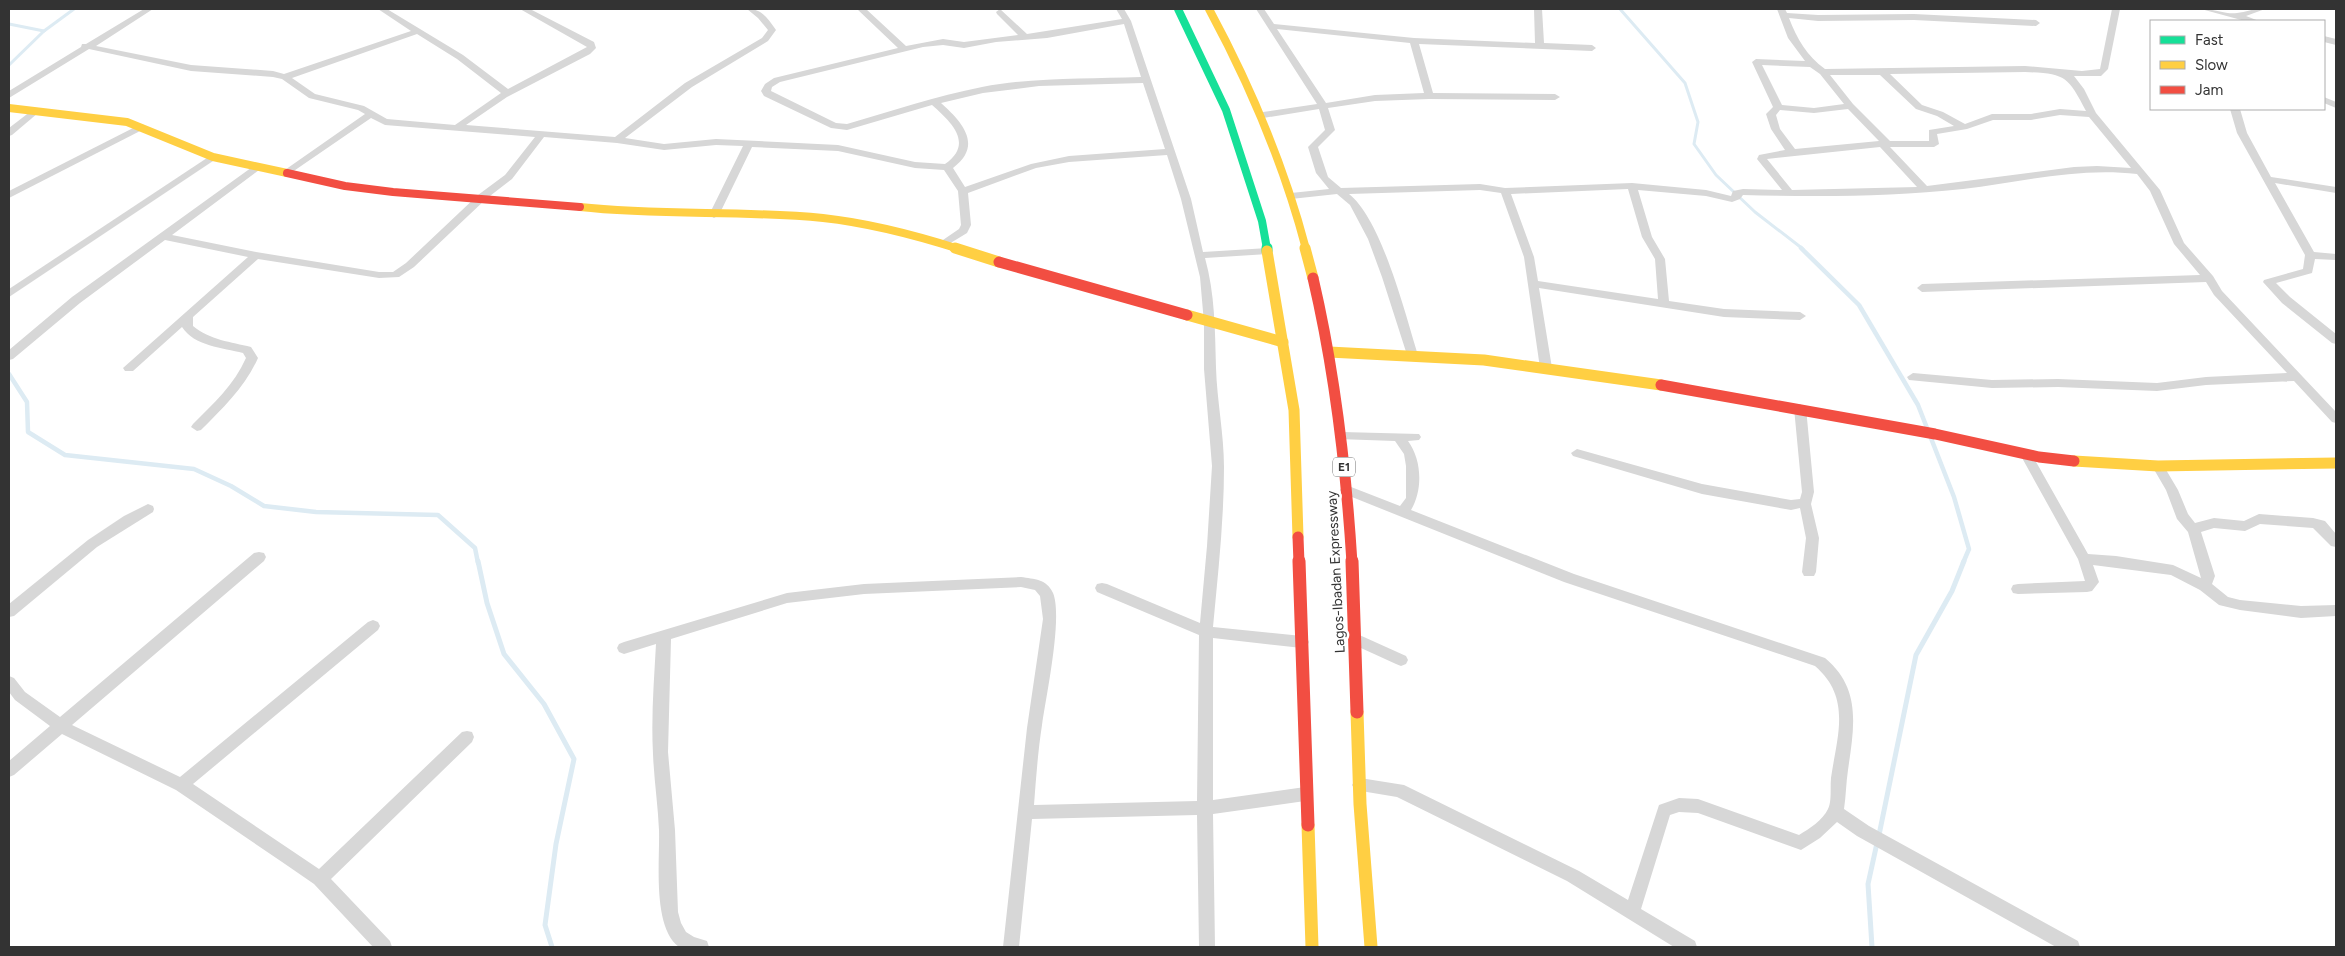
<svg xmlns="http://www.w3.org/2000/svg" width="2345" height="956" viewBox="0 0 2345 956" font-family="Figtree,sans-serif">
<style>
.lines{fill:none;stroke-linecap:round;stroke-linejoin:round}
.stream-far2{stroke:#ddebf3;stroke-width:3}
.stream-far1{stroke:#ddebf3;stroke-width:4.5}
.stream{stroke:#ddebf3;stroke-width:5}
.street{fill:#d7d7d7;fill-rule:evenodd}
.fast-far1{stroke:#16e098;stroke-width:8}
.fast{stroke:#16e098;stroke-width:11}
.slow-far2{stroke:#ffcf43;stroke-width:8}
.slow-far1{stroke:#ffcf43;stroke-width:11}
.slow{stroke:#ffcf43;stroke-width:13}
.jam-far2{stroke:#f24e42;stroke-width:8}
.jam-far1{stroke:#f24e42;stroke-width:11}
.jam{stroke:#f24e42;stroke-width:13}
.labels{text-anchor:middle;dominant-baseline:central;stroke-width:5;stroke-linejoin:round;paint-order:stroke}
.shield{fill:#fff;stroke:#707070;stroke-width:1}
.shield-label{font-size:12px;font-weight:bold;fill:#333}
.street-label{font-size:14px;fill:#333;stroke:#fff}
</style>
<rect width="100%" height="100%" fill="#fff"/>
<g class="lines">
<g class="stream-far2">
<polyline points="1620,9 1685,83 1698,122 1694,144 1716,175 1755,212 1803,249"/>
<polyline points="9,24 44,31"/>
<polyline points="9,65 44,31 74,9"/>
</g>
<g class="stream-far1">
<polyline points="1801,248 1859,305 1918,405 1954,497 1969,549 1963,563"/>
<polyline points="9,374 27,402 28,432 65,455 194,469 231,486 264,506 316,512 438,515 475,548 478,563"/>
</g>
<g class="stream">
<polyline points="478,561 487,603 504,654 544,704 574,759 556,844 545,925 552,947"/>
<polyline points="1879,835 1916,655 1952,591 1964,561"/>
<polyline points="1872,947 1868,884 1877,843"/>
</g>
<g class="street">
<path d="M 144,9 L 153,9 L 96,46 L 191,65 L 273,71 L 284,74 L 411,31 L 378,9 L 387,9 L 463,55 L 508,89 L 587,47 L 520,9 L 530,9 L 594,42 L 596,48 L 590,54 L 507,97 L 466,125 L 615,137 L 685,83 L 762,38 L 768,30 L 758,18 L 747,9 C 762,8 768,19 776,30 L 768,41 L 692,87 L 625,138 L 664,144 L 716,139 L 838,145 L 915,162 L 945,164 C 975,143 950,121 932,105 L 847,130 L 831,128 L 764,96 L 761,91 L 765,84 L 774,78 L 898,48 L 857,9 L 866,9 L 906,46 L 943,39 L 964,42 L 1018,35 L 997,14 L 996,12 L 1000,9 L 1027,34 L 1122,19 L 1116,9 L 1124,9 L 1131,21 L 1191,199 L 1203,252 L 1268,248 L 1273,251 L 1268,254 L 1205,258 C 1215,294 1215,330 1216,368 C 1217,401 1224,434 1224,467 C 1224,520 1218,574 1213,627 L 1302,636 L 1307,638 L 1309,642 L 1307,646 L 1302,648 L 1213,638 L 1213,800 L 1305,787 L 1310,789 L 1313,794 L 1310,799 L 1305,801 L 1213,814 L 1215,947 L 1199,947 L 1197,815 L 1032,819 L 1019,947 L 1003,947 L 1027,728 L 1043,619 L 1040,596 L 1035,590 L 1021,587 L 864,594 L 787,603 L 671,639 L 668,752 L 675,830 L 678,912 L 681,923 L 686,932 L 694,937 L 707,941 L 709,947 L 679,947 C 652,927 660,861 659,830 C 658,805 654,780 653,754 C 651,717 654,681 656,644 L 624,654 L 619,652 L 617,648 L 619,644 L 624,642 L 787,593 L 864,584 L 1021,577 C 1034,579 1047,579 1053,593 C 1063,617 1046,696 1042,725 C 1038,751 1036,778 1034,805 L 1197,801 L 1199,635 L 1097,592 L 1095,588 L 1097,584 L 1102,583 L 1107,584 L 1200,623 L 1207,546 L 1212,466 L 1204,369 L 1204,323 L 1200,277 L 1181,199 L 1167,155 L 1069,162 L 1036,168 L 968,193 L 971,225 L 967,233 L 944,247 L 939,244 L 940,242 L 959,229 L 961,225 L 958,191 L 944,170 L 915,168 L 838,151 L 752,147 L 719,215 L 714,218 L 709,215 L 743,146 L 716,145 L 664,150 L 617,143 L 544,137 L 512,179 L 486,199 L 414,267 L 399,277 L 379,278 L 258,259 L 193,317 L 193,326 C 210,340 231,342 251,347 L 258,358 C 245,387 223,408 201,430 L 197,431 L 191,427 L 193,424 C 213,404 234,385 246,358 L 243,353 C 223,348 194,346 182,327 L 133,371 L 125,371 L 123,368 L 248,257 L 165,240 L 80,303 L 13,359 L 9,360 L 9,350 L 72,297 L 255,165 L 261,165 L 263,167 L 172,235 L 256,252 L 379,272 L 393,272 L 406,263 L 478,195 L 505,175 L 535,137 L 385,125 L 371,118 L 285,177 L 280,174 L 282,172 L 365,114 L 358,110 L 309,98 L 282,79 L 273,77 L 191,71 L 89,49 L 9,98 L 9,91 L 81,47 L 82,44 L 86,44 ZM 1124,24 L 1141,77 C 1088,79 1034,77 982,87 C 936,96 892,111 847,124 L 836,123 L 771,91 L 772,87 L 780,82 L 923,47 L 943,45 L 964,48 L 996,42 L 1047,38 ZM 417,34 L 457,59 L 501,93 L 455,125 L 387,119 L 364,106 L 315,94 L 292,78 ZM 1143,83 L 1165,149 L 1069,156 L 1031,164 L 965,187 L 953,168 C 984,145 961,121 941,103 L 983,93 L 1039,86 Z"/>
<path d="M 1256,9 L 1264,9 L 1274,24 L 1414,38 L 1535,43 L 1534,9 L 1542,9 L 1544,43 L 1592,45 L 1596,48 L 1592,51 L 1419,44 L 1433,93 L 1555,94 L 1560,97 L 1555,100 L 1429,99 L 1375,101 L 1328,108 L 1335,130 L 1318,147 L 1328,177 L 1341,188 L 1480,184 L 1505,188 L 1632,183 L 1706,190 L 1731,196 L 1733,191 L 1743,189 L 1782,190 L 1757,159 L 1759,155 L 1785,150 L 1771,129 L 1766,114 L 1773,107 L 1752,62 L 1756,59 L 1805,61 L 1788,38 L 1777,9 L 1785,9 L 1787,13 L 1818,15 L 1914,14 L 2036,20 L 2040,23 L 2036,26 L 1914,20 L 1818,21 L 1789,18 C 1797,39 1807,56 1825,69 L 2025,66 L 2082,71 L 2100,69 L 2112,9 L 2120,9 L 2108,69 L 2101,76 L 2074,76 L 2084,89 L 2096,113 L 2160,190 L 2184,243 L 2213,276 L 2222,291 L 2336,412 L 2336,423 L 2332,422 L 2294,381 L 2206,385 L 2157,391 L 2058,387 L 1992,388 L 1909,380 L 1907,377 L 1913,373 L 1992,380 L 2058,379 L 2157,383 L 2206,377 L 2287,373 L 2214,295 L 2206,282 L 1922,292 L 1917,288 L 1922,284 L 2200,275 L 2174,244 L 2150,191 L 2137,174 C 2078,167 2021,182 1963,189 C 1890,197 1816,197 1743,195 L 1740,199 L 1732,202 L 1706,196 L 1638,190 L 1652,237 L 1665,259 L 1669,301 L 1724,309 L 1800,312 L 1806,316 L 1800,320 L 1724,317 L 1539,288 L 1552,368 L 1546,372 L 1540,368 L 1524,257 L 1501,193 L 1480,190 L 1349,194 C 1382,220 1405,314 1418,355 L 1416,358 L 1408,358 L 1382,277 L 1368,239 L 1350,205 L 1337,194 L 1291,199 L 1286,196 L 1291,193 L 1329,189 L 1316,173 L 1308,147 L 1325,130 L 1319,109 L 1263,118 L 1258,115 L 1263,112 L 1317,104 ZM 1277,29 L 1410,43 L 1424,93 L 1375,95 L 1326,103 ZM 1762,65 L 1810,67 L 1820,74 L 1844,104 L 1814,108 L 1782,105 ZM 2025,72 C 2065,74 2067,75 2086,111 L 2060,109 L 2031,114 L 1992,114 L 1965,124 L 1943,112 L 1922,105 L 1890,74 ZM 1830,75 L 1880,75 L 1916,109 L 1937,116 L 1954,126 L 1929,130 L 1929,141 L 1890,141 L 1853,104 ZM 1848,109 L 1879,141 L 1795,149 L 1780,129 L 1776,115 L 1780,110 L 1814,113 ZM 2060,115 L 2089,117 L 2131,168 L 2097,166 L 2074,167 L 1927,186 L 1890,147 L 1934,147 L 1939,144 L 1937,134 L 1967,129 L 1993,120 L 2031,120 ZM 1880,147 L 1917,187 L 1792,190 L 1767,159 ZM 1628,189 L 1642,237 L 1655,259 L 1658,299 L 1538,281 L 1534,257 L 1511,194 Z"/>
<path d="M 2201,9 C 2213,8 2227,15 2237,13 C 2247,12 2255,8 2265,9 L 2246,16 L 2259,21 L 2245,21 Z"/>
<polygon points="2324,36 2336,39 2336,45 2324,42"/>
<polygon points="2324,97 2336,102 2336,108 2324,103"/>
<polygon points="35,108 38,109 38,113 12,135 9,136 9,128"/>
<polygon points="2230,109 2240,109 2247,133 2271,177 2336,187 2336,193 2275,183 2314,252 2336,254 2336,260 2315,259 2312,273 2276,283 2290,297 2336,334 2336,344 2332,343 2282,303 2263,282 2264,280 2303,269 2305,255 2237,133"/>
<polygon points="141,124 144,125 144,129 9,198 9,191"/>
<polygon points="213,154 218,157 216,159 9,297 9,289"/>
<polygon points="1800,404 1806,408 1814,492 1811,504 1819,538 1816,572 1814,576 1804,576 1802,572 1806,538 1800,508 1791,510 1702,494 1573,456 1571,453 1577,449 1702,484 1791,500 1800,499 1802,492 1794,408"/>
<path d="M 1342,432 L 1419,434 L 1421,437 L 1419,440 L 1408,441 C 1422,460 1423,490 1411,510 L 1574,574 L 1825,658 C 1862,689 1854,727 1848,770 C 1846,783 1846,796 1844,809 L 1869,826 L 2078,941 L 2080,947 L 2056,947 L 1857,836 L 1837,822 L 1820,838 L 1801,850 L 1698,813 L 1679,812 L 1670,815 L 1641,909 L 1695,941 L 1697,947 L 1674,947 L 1567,881 L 1397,797 L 1355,790 L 1352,785 L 1355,780 L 1360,778 L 1404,785 L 1579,871 L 1628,900 L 1659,805 L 1679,798 L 1698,799 L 1799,835 C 1809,829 1823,820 1828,809 C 1832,801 1830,788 1831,778 C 1837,736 1852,698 1815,666 L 1564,582 L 1342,493 L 1340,490 L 1342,487 L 1346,485 L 1400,506 L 1406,498 L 1406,466 L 1404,454 L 1395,441 L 1338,439 L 1336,436 Z"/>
<polygon points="2027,451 2031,453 2088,554 2116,556 2173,565 2201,578 2188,532 2177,519 2166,490 2152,466 2158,461 2162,463 2178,490 2188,514 2195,523 2214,518 2244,521 2259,514 2313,518 2325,521 2336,534 2336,547 2331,546 2313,528 2260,524 2245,531 2214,528 2201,532 2215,576 2212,584 2228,597 2240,600 2301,606 2336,605 2336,616 2301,618 2240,610 2219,605 2200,590 2171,575 2093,565 2099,582 2092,591 2087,592 2018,594 2013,593 2011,589 2013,585 2018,584 2085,581 2078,559 2021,456"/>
<polygon points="148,504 153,506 154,509 153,512 97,547 14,616 9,617 9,604 88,540 124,516"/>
<polygon points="259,552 264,553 266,557 264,561 72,725 180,777 368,622 373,620 378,622 380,626 378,630 193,784 319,869 462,732 467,731 472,732 474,737 472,742 331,879 390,941 392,947 373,947 314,884 285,864 176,790 62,734 14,775 9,777 9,761 50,726 15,700 9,692 9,676 14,678 25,692 60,717 254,553"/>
<polygon points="1355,633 1406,656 1408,660 1406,664 1401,666 1396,664 1350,643 1348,639 1350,635"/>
</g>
<polyline class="fast-far1" points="1178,9 1226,110 1262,221 1267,249"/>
<polyline class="fast" points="1267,248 1267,251"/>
<g class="slow-far2">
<path d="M 1209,9 C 1250,85 1284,165 1306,249"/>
<polyline points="9,108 127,122 213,157 287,173"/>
<path d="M 580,207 C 661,216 742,210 823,218 C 869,223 915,235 959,249"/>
</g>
<g class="slow-far1">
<polyline points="955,248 999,262"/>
<polyline points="1305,248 1313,278"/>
<polyline points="1267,251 1294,410 1298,537"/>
<polyline points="1187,315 1283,342"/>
<polyline points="1329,352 1484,360 1661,385"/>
<polyline points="2074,461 2158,466 2336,463"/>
</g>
<g class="slow">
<polyline points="1357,712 1360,804 1371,947"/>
<polyline points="1308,825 1312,947"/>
</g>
<polyline class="jam-far2" points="287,173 345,186 393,192 580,207"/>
<g class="jam-far1">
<polyline points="999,262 1187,315"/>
<path d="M 1313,278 C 1335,372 1346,466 1352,563"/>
<polyline points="1661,385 1935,434 2039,457 2074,461"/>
<polyline points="1298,537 1299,563"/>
</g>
<g class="jam">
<polyline points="1299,561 1308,825"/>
<polyline points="1352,561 1357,712"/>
</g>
</g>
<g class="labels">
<rect class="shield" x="1333" y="457.5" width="22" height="19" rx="4"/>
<g class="shield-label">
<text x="1344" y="467">E1</text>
</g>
<g class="street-label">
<text transform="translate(1336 572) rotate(-93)">Lagos-Ibadan Expressway</text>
</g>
</g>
<rect width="2345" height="956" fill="none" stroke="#333333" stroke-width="20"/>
<rect x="2150" y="20" width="175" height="90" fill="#ffffff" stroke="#adadad"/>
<rect x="2160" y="36" width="25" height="8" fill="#16e098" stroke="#adadad"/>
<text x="2195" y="45" font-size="15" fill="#333333">Fast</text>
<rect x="2160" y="61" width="25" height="8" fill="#ffcf43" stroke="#adadad"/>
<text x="2195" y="70" font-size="15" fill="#333333">Slow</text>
<rect x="2160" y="86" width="25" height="8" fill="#f24e42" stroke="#adadad"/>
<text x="2195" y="95" font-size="15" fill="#333333">Jam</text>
</svg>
